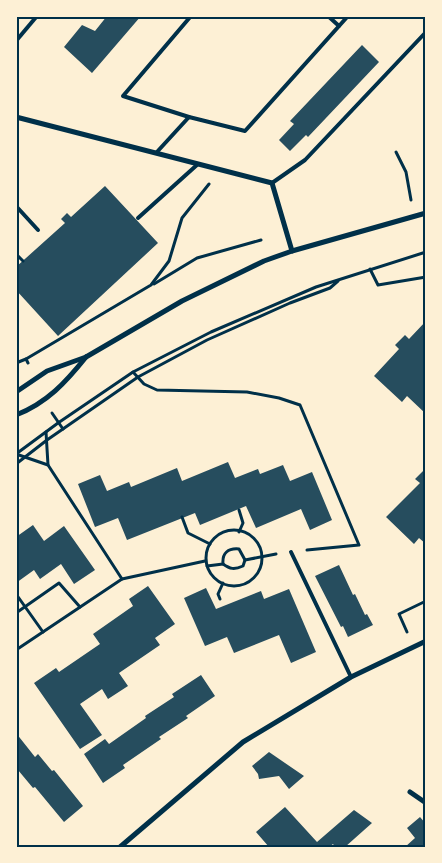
<svg xmlns="http://www.w3.org/2000/svg" width="442" height="863" viewBox="0 0 442 863" font-family="'Golos Text',sans-serif">
<style>
.building{fill:#264d5e}
.lines{fill:none;stroke-linecap:round;stroke-linejoin:round}
.path{stroke:#003049;stroke-width:3}
.service{stroke:#003049;stroke-width:4}
.minor{stroke:#003049;stroke-width:5}
.neatline{fill:none;stroke:#003049;stroke-width:2}
</style>
<rect width="100%" height="100%" fill="#fdf0d5"/>
<g class="building">
<polygon points="107,16 141,16 92,73 64,47 82,25 95,31"/>
<polygon points="362,45 379,62 308,137 306,135 290,151 279,140 294,124 290,121"/>
<polygon points="105,186 158,243 58,336 16,290 16,267 65,223 61,219 67,213 71,217"/>
<polygon points="426,321 426,414 407,396 402,402 374,376 399,349 395,345 405,335 409,339"/>
<polygon points="228,462 235,478 258,469 260,474 283,465 290,481 312,472 332,520 310,530 301,509 256,528 246,506 200,525 195,513 127,540 118,518 95,527 78,484 100,475 107,491 129,482 131,487 177,468 182,481"/>
<polygon points="426,468 426,544 419,538 414,544 386,517 420,483 415,479"/>
<polygon points="33,525 44,541 64,526 95,570 74,584 61,564 40,579 34,570 16,583 16,537"/>
<polygon points="339,565 353,595 355,594 365,615 367,614 373,625 348,637 343,626 341,627 315,576"/>
<polygon points="148,586 175,624 155,638 160,645 119,673 128,686 108,699 102,689 80,704 102,735 80,749 34,683 56,668 59,672 100,644 93,634 133,606 129,599"/>
<polygon points="206,588 216,609 261,591 264,599 289,589 316,652 291,663 279,635 234,653 227,637 205,646 184,598"/>
<polygon points="201,675 215,696 186,716 188,718 159,737 161,739 123,765 125,768 103,783 84,754 105,739 109,744 146,718 145,716 148,714 174,697 172,694"/>
<polygon points="16,733 35,757 38,754 52,771 54,770 83,806 64,822 35,787 33,788 18,770 16,772"/>
<polygon points="269,752 285,763 304,776 289,789 279,776 259,779 258,774 252,766"/>
<polygon points="285,807 317,842 354,810 372,823 345,847 335,847 333,844 329,847 269,847 256,832"/>
<polygon points="420,817 426,824 426,847 405,847 415,838 407,828"/>
</g>
<g class="lines">
<g class="path">
<polyline points="396,152 406,172 411,200"/>
<polyline points="16,254 23,261"/>
<polyline points="370,269 378,285 426,277"/>
<polyline points="154,284 197,258 261,240"/>
<polyline points="16,363 26,359"/>
<polyline points="28,363 26,359 151,285 169,261 182,218 209,184"/>
<polyline points="133,372 144,384 157,390 247,392 279,398 300,405 359,545 307,550"/>
<polyline points="52,413 63,429"/>
<polyline points="46,432 48,465"/>
<polyline points="16,454 58,423 133,372 211,332 316,287 426,252"/>
<polyline points="16,454 48,465 122,579"/>
<polyline points="16,464 47,440 138,377 207,340 290,303 330,288 338,281"/>
<polyline points="239,510 243,523 239,532"/>
<polyline points="182,517 188,533 210,544"/>
<circle cx="234" cy="558" r="28"/>
<path d="M 223,564 C 230,569 234,570 243,566 L 245,560"/>
<path d="M 207,566 L 223,564 C 222,553 228,548 239,549 L 245,560 L 276,554"/>
<polyline points="16,594 43,632"/>
<polyline points="220,599 218,594 223,583"/>
<polyline points="16,613 59,583 80,607"/>
<polyline points="407,632 399,614 426,601"/>
<polyline points="16,650 122,579 205,561"/>
</g>
<g class="service">
<polyline points="328,16 339,26"/>
<polyline points="16,41 37,16"/>
<polyline points="189,117 123,96 191,16"/>
<polyline points="156,153 189,117 245,131 348,16"/>
<polyline points="272,183 305,160 426,32"/>
<polyline points="16,206 38,230"/>
<polyline points="138,218 198,164"/>
<polyline points="291,552 351,677"/>
</g>
<g class="minor">
<polyline points="16,117 272,183 292,251"/>
<polyline points="16,392 47,371 86,357 182,301 264,261 292,251 426,213"/>
<path d="M 16,415 C 47,403 66,382 86,357"/>
<polyline points="410,792 426,803"/>
<polyline points="120,847 243,742 351,677 426,641"/>
</g>
</g>
<rect width="442" height="863" fill="none" stroke="#fdf0d5" stroke-width="35"/>
<rect x="18" y="18" width="406" height="828" class="neatline"/>
</svg>
